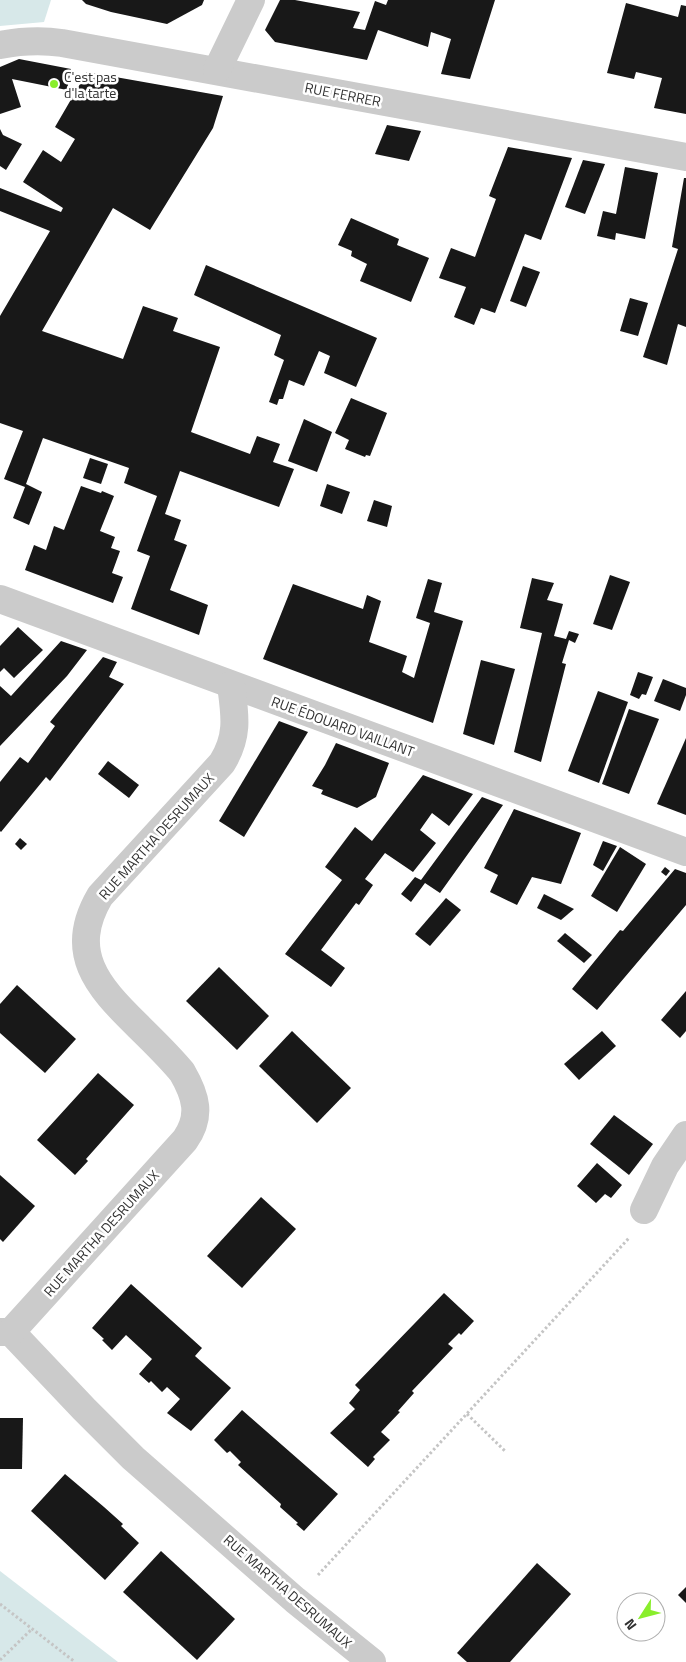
<svg xmlns="http://www.w3.org/2000/svg" width="686" height="1662" viewBox="0 0 686 1662" font-family="'Titillium Web',sans-serif">
<style>
.green{fill:#d7e8e9}
.building{fill:#181818}
.lines{fill:none;stroke-linecap:round;stroke-linejoin:round}
.path{stroke:#c5c5c5;stroke-width:3;stroke-dasharray:2.5 2.5;stroke-linecap:butt}
.minor{stroke:#cbcbcb;stroke-width:28}
.poi-dot{fill:#89ee2c;stroke:#fff;stroke-width:2}
.labels{text-anchor:middle;dominant-baseline:central;stroke-width:5;stroke-linejoin:round;paint-order:stroke}
.poi-label{font-size:14px;fill:#313131;stroke:#fff;text-anchor:start}
.street-label{font-size:14px;fill:#313131;stroke:#fff}
</style>
<rect width="100%" height="100%" fill="#fff"/>
<g class="green">
<polygon points="0,0 51,0 44,22 0,26"/>
<polygon points="0,1571 118,1662 0,1662"/>
</g>
<g class="building">
<polygon points="82,0 204,0 202,5 167,24 111,12 86,4"/>
<polygon points="280,0 295,0 360,12 353,28 365,30 375,1 386,5 388,0 495,0 470,79 441,74 451,39 431,32 428,47 378,30 367,60 275,42 265,30"/>
<polygon points="626,3 678,17 681,5 686,6 686,114 654,108 662,78 636,72 634,79 607,73"/>
<polygon points="19,59 71,69 67,90 12,79 21,107 0,114 0,67"/>
<polygon points="87,72 223,96 213,128 150,230 113,208 42,331 123,359 143,306 178,318 173,331 220,347 191,432 250,454 257,436 280,444 273,462 294,469 279,507 180,471 165,514 181,520 174,540 187,545 170,590 208,605 199,635 131,609 150,556 137,551 157,496 124,483 129,468 43,438 26,484 42,492 29,525 13,518 25,487 4,479 23,431 0,423 0,316 50,231 0,211 0,188 61,212 63,208 23,182 43,150 61,162 75,139 55,127"/>
<polygon points="387,125 421,131 409,161 375,154"/>
<polygon points="0,129 3,135 22,144 6,170 0,166"/>
<polygon points="508,147 572,158 541,240 525,234 495,313 481,308 474,325 454,317 466,287 439,278 451,248 475,257 496,199 489,196"/>
<polygon points="583,160 605,164 585,214 565,207"/>
<polygon points="625,167 658,173 645,239 616,233 615,240 597,236 603,211 616,214"/>
<polygon points="684,178 686,178 686,327 678,324 667,365 643,357 678,249 672,247"/>
<polygon points="351,218 399,239 397,245 429,258 411,302 360,281 367,264 351,256 352,251 338,245"/>
<polygon points="206,265 377,338 356,387 324,373 330,356 319,351 304,386 289,380 283,399 279,399 277,405 269,402 284,360 274,355 281,335 194,295"/>
<polygon points="523,266 540,272 526,307 510,301"/>
<polygon points="630,298 648,303 638,336 620,331"/>
<polygon points="351,398 387,413 370,456 366,455 365,457 345,449 349,440 335,433"/>
<polygon points="304,419 332,432 317,472 288,461"/>
<polygon points="90,458 108,464 101,484 83,478"/>
<polygon points="327,484 350,492 342,514 320,506"/>
<polygon points="81,486 101,493 102,491 114,496 100,531 115,537 111,548 120,551 112,573 123,577 113,603 25,570 34,545 46,550 54,526 64,530"/>
<polygon points="374,500 392,506 387,527 367,521"/>
<polygon points="610,575 630,582 612,630 593,624"/>
<polygon points="532,578 554,583 547,600 563,604 554,636 566,639 569,631 579,634 575,643 569,640 562,663 566,664 541,762 514,752 542,633 520,628"/>
<polygon points="428,579 442,583 434,612 463,621 433,723 263,659 293,584 363,609 367,595 381,601 369,642 407,656 402,672 414,678 430,623 416,618"/>
<polygon points="18,627 43,650 14,678 4,668 0,672 0,646"/>
<polygon points="61,641 87,650 67,676 0,746 0,686 11,696"/>
<polygon points="103,657 117,662 109,677 124,684 50,781 46,777 1,832 0,831 0,782 20,757 28,763 55,726 50,722"/>
<polygon points="481,660 515,669 494,745 463,734"/>
<polygon points="638,672 653,677 646,695 642,694 639,699 630,695"/>
<polygon points="663,679 686,688 686,695 680,711 654,701"/>
<polygon points="598,691 628,702 599,783 568,771"/>
<polygon points="629,709 659,719 629,794 602,784"/>
<polygon points="279,721 308,732 244,837 219,821"/>
<polygon points="686,738 686,815 657,804"/>
<polygon points="336,743 389,763 376,797 357,808 321,794 323,790 312,786 325,765"/>
<polygon points="108,761 139,785 129,798 98,774"/>
<polygon points="423,775 473,794 449,826 432,813 420,830 436,843 413,872 385,853 365,879 373,885 359,905 356,903 321,950 345,968 331,987 285,954 342,880 325,867 355,827 372,841"/>
<polygon points="482,797 503,805 440,893 425,883 411,902 401,894 415,877 421,880"/>
<polygon points="514,809 581,833 561,884 532,877 517,905 490,892 498,875 484,868"/>
<polygon points="20,838 27,844 21,850 15,844"/>
<polygon points="603,841 617,846 603,871 593,865"/>
<polygon points="620,847 646,864 617,912 591,896"/>
<polygon points="665,867 670,871 666,876 661,872"/>
<polygon points="675,869 686,873 686,905 597,1010 572,989 620,930 623,931"/>
<polygon points="544,894 574,909 561,920 537,908"/>
<polygon points="446,898 461,910 430,946 415,934"/>
<polygon points="565,933 592,955 584,963 557,941"/>
<polygon points="219,967 269,1016 237,1050 186,1001"/>
<polygon points="17,985 76,1039 45,1073 0,1033 0,1004"/>
<polygon points="686,991 686,1031 680,1038 661,1020"/>
<polygon points="292,1031 351,1088 317,1123 259,1066"/>
<polygon points="602,1031 616,1046 579,1080 564,1064"/>
<polygon points="98,1073 134,1105 86,1159 88,1161 75,1175 37,1140"/>
<polygon points="614,1115 653,1144 629,1175 590,1144"/>
<polygon points="597,1163 622,1185 611,1198 605,1194 596,1203 577,1186"/>
<polygon points="0,1175 35,1206 3,1242 0,1239"/>
<polygon points="261,1197 296,1229 242,1288 207,1256"/>
<polygon points="131,1284 202,1348 195,1356 231,1388 191,1431 167,1413 180,1399 167,1387 162,1392 151,1381 149,1383 139,1374 152,1359 126,1335 112,1350 102,1340 104,1339 92,1328"/>
<polygon points="444,1293 474,1321 461,1335 459,1333 448,1344 453,1348 412,1391 414,1393 398,1411 400,1412 381,1432 390,1440 373,1457 375,1459 368,1467 330,1433 355,1409 349,1403 360,1390 355,1385"/>
<polygon points="242,1410 338,1494 304,1531 296,1524 298,1523 280,1507 281,1504 238,1465 241,1462 230,1451 227,1453 214,1440"/>
<polygon points="0,1418 23,1418 22,1469 0,1469"/>
<polygon points="65,1474 104,1507 123,1524 121,1526 139,1543 105,1580 31,1511"/>
<polygon points="161,1551 235,1619 197,1660 123,1592"/>
<polygon points="537,1563 571,1594 510,1662 467,1662 457,1653"/>
<polygon points="686,1587 686,1603 678,1595"/>
</g>
<g class="lines">
<g class="path">
<polyline points="467,1414 506,1452"/>
<polyline points="318,1575 629,1238"/>
<polyline points="0,1604 75,1662"/>
<polyline points="0,1660 32,1629"/>
</g>
<g class="minor">
<path d="M 0,45 C 21,41 41,40 62,43 L 686,157"/>
<polyline points="217,70 251,0"/>
<polyline points="0,599 686,852"/>
<polyline points="644,1210 665,1166 686,1135"/>
<polyline points="0,1332 11,1332 84,1409 133,1458 295,1600 372,1662"/>
<path d="M 11,1332 L 185,1140 C 202,1116 196,1096 182,1072 C 168,1055 152,1040 137,1025 C 97,986 67,952 100,896 L 222,763 C 239,736 235,715 231,685"/>
</g>
</g>
<circle class="poi-dot" cx="54" cy="84" r="5"/>
<g class="labels">
<g class="poi-label">
<text x="64" y="76">C'est pas<tspan x="64" dy="16">d'la tarte</tspan></text>
</g>
<g class="street-label">
<text transform="translate(343 94) rotate(11)">RUE FERRER</text>
<text transform="translate(343 726) rotate(20)">RUE ÉDOUARD VAILLANT</text>
<text transform="translate(156 836) rotate(-48)">RUE MARTHA DESRUMAUX</text>
<text transform="translate(101 1233) rotate(-48)">RUE MARTHA DESRUMAUX</text>
<text transform="translate(288 1591) rotate(41)">RUE MARTHA DESRUMAUX</text>
</g>
</g>
<g transform="translate(641 1617) rotate(234)"><circle r="24" fill="#ffffff" stroke="#adadad"/>
<path d="M0-4L9 19L0 12L-9 19Z" fill="#89ee2c"/>
<text y="-8" font-size="14" font-weight="bold" text-anchor="middle" fill="#313131">N</text>
</g>
</svg>
